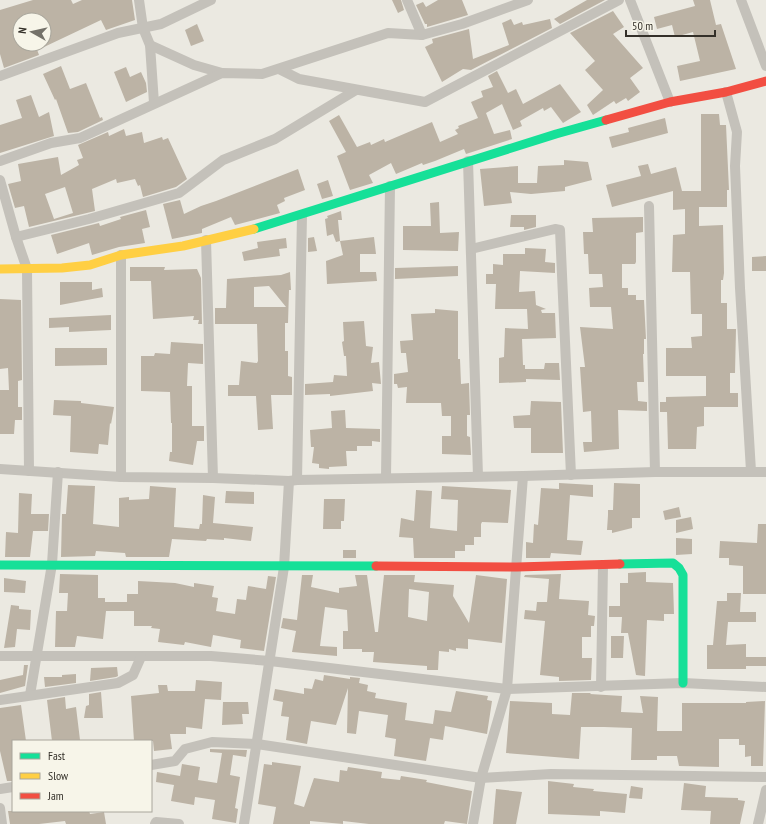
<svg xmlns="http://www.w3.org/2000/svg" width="766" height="824" viewBox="0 0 766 824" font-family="'PT Sans Narrow',sans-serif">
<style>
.building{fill:#bcb3a5;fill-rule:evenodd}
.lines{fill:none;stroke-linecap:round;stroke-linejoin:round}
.street{stroke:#c4c1ba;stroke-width:10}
.fast{stroke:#16e098;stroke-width:9}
.slow{stroke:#ffcf43;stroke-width:9}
.jam{stroke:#f24e42;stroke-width:9}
</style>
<rect width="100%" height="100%" fill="#ebe9e1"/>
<g class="building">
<polygon points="33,0 71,0 73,4 82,0 132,0 135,20 106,30 101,20 44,47 44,20 37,20 36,17 20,20 20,44 35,44 39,55 4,68 0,54 0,10"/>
<polygon points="392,0 401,0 404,10 398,13"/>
<polygon points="438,0 462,0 468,15 427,27 427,24 425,24 416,5 423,2 426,7"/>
<polygon points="587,0 605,0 560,24 554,19"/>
<polygon points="693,0 710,0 716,25 721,24 736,69 680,81 677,66 700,61 693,32 675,37 672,25 657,29 654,17 695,6"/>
<polygon points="613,11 624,27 613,34 643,68 630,78 640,92 628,101 626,98 616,104 614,101 593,115 587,105 603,90 585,70 595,61 570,33"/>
<polygon points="511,19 514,25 522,22 523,25 550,19 552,28 471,70 463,69 442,82 425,47 433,43 432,39 469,29 473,59 509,45 502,23"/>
<polygon points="197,24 204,41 191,46 185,30"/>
<polygon points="61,66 70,89 86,83 100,118 102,117 103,120 78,132 68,133 56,99 55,100 43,74"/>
<polygon points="126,67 130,77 141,72 146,83 147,92 126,102 114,72"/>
<polygon points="497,71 508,93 516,89 523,104 560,84 581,112 563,123 551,107 544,111 543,108 520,121 522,126 513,130 502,104 486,113 494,134 510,130 512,139 466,154 464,149 435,161 423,165 422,163 396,174 391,163 369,175 373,183 350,190 337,156 346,152 329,121 339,115 357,147 370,142 371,145 384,139 385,142 432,122 440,142 458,134 455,130 459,128 458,126 478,118 471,102 483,97 481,91 493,87 488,76"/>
<polygon points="31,95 39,117 49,112 54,136 0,153 0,125 22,118 16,100"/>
<polygon points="701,114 719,114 720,125 726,125 729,190 727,190 727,207 699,207 699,226 723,225 724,273 723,280 721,280 721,303 727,303 727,329 736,329 735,373 730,373 730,393 738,393 738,407 704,407 704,426 697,427 696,449 668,449 667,412 660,412 660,402 666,402 666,397 706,396 706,376 666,376 666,348 692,348 691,337 702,336 702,314 691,314 690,272 672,272 673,235 685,234 685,209 673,210 673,191 612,207 606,185 641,176 638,166 648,164 651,174 676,167 682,191 701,191"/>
<polygon points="665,118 668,133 612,148 609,137 629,132 628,128"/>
<path d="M 124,129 L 126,136 L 142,132 L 144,143 L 162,137 L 163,140 L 168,138 L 187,179 L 176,187 L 143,197 L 140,185 L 138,186 L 135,179 L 117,183 L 116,179 L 92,189 L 95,211 L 29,227 L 24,206 L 15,208 L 8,184 L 21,181 L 18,164 L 58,157 L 61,175 L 79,165 L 77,160 L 83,158 L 78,145 L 108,132 L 109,136 ZM 65,187 L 73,213 L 54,219 L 45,194 Z"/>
<polygon points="564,160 588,162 592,180 565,187 565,191 531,194 510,192 512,203 484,206 480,169 518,166 518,183 537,183 538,166 564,165"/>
<polygon points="298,169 305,190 284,198 285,201 277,205 280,213 235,225 231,217 202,229 202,233 172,239 163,204 180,200 184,214 201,206 216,201"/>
<polygon points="328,180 333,196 322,199 317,184"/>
<polygon points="439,202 440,233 459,232 458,251 403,250 403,226 431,226 430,203"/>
<polygon points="146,210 150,227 142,229 145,243 119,247 92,255 89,243 57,254 51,235 99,223 100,226 121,219 120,217"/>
<polygon points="341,211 342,220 338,220 340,241 374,237 376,254 360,254 360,272 376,272 377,281 327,284 326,261 343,255 340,241 336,242 333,234 327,236 325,219 328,218 327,216"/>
<polygon points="511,215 536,215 536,227 524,230 524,227 510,227"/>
<polygon points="643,217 643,232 636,233 636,262 635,264 622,264 622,288 628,288 628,295 636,295 636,300 644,300 646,339 644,339 644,354 643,354 644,382 637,382 638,401 647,402 647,411 618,410 619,449 584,452 583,442 592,442 591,411 583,412 580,367 585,367 580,327 613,329 611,307 590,307 589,288 603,287 602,274 589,274 588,254 584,254 583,232 593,232 592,218"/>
<polygon points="314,237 317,251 308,252 308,238"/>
<polygon points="286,238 287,248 279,249 280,256 244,261 242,252 258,248 257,242"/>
<polygon points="525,248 546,249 545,262 555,263 555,273 520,271 519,292 535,291 536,305 546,309 541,310 542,313 555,313 556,338 522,339 523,365 525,365 525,369 544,369 545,363 559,363 560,380 526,379 526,382 499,383 499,358 504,357 505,328 528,329 527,309 495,309 496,284 486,284 486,274 493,274 493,264 503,265 503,254 525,254"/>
<polygon points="766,256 766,271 752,271 752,257"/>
<polygon points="458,266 458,276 395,279 395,268"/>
<polygon points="130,267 165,267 164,270 197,269 201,278 202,324 198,324 199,320 193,320 194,316 153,319 151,281 130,281"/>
<path d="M 290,272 L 291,290 L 289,290 L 288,323 L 285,323 L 285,351 L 288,351 L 288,376 L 292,377 L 292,395 L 271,395 L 273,429 L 258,430 L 256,396 L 228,396 L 228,385 L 239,385 L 241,361 L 257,363 L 258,361 L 257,324 L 215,324 L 215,308 L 226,308 L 227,279 L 281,275 ZM 269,286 L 286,307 L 254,307 L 254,287 Z"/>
<polygon points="60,282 92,282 92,290 102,288 103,297 60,305"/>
<polygon points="0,299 21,300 22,380 18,381 18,407 22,407 22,420 15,420 14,434 0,434 0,390 9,390 8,368 0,369"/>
<polygon points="435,309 458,311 458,359 460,359 461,384 469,383 470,415 467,415 467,436 470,437 471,455 442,454 442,436 451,436 451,416 442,416 441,403 406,403 407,387 398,388 397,384 394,384 394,374 408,372 406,353 401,353 400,341 413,340 411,314 435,313"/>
<polygon points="111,315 111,330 69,332 69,327 49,328 49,318"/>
<polygon points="364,321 366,346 373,347 371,363 379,362 381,384 372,383 373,391 330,396 330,394 305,395 305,384 333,382 334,375 347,376 346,356 344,356 342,342 344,341 343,322"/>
<polygon points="171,342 203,344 203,364 188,363 187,386 192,386 192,426 204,426 204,441 197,441 193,465 169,461 170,452 172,452 172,423 171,423 170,392 141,391 141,356 154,356 155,353 170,354"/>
<polygon points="55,348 107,348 107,365 55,366"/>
<polygon points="54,400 81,401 81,403 114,407 111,424 110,423 108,445 99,444 98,454 70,452 71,416 53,415"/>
<polygon points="531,401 561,402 563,453 531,453 531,428 514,428 513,416 530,415"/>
<polygon points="345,410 346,428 380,429 380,442 372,441 372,446 357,446 357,451 346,451 347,466 329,467 329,469 319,468 319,464 312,463 314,447 311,447 310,430 332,428 331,411"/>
<polygon points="559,483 593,485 593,497 570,495 567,540 583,541 581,555 551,553 550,558 526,558 526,542 533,543 534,524 538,525 541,488 559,489"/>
<polygon points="614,483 640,484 640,518 632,518 632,528 612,533 612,530 607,530 608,515 608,510 613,510"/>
<polygon points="68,485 95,486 93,524 119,527 119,498 129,497 129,500 149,499 150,486 176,488 174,527 199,529 200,524 202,524 203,495 215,497 213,523 253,527 251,541 224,538 224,540 207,539 206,541 172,539 169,557 126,557 125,553 96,551 95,556 61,557 62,514 66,514"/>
<polygon points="442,486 511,490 508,523 482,522 481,524 481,537 474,537 474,545 465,545 465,551 455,551 455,558 414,558 413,538 399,537 401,518 414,521 416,490 432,491 430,528 457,531 458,500 441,499"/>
<polygon points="226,491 254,492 254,504 225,503"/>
<polygon points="19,493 32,494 31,514 49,514 48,531 33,531 30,557 5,557 6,532 18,533"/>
<polygon points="324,499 345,499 344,521 341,521 341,529 323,529"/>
<polygon points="679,507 681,517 665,520 663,511"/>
<polygon points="691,517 693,529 676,533 676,520"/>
<polygon points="758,524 766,524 766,594 743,594 743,566 729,565 729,558 719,558 720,541 757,543"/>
<polygon points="676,538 692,539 692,554 676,555"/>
<rect x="343" y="550" width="13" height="8"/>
<polygon points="646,572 646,582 673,583 674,614 664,614 664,621 647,620 645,676 636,675 628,633 621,633 622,617 609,617 609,606 620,606 620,583 628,583 628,573"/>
<polygon points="60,574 98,575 98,598 105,598 105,602 127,602 127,594 138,594 138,581 175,583 194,587 194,583 214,586 212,597 218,598 216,611 235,614 237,599 246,600 248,586 266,589 268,576 276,577 264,651 240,648 241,640 213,635 211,647 185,642 184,645 158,642 160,629 151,628 152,626 134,626 134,611 106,611 103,639 77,636 75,647 55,647 56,611 67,611 68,593 59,593"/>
<polygon points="561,574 559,599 589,601 588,615 595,616 594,626 591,626 591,637 582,637 582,658 592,658 591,680 559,681 559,677 540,675 545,621 524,619 525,610 536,611 537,602 547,602 549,579 524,577 525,575"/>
<path d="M 302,575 L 313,575 L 311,587 L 339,593 L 339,588 L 357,586 L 355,575 L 367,575 L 375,632 L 378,632 L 384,575 L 415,575 L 414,582 L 454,585 L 453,596 L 469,623 L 476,575 L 507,579 L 502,643 L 468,639 L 468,649 L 456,648 L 456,651 L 449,649 L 449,652 L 439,651 L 438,670 L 427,670 L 427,666 L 373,662 L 374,652 L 362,652 L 362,649 L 343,649 L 343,631 L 348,631 L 347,610 L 325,607 L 320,646 L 337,647 L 337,656 L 292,652 L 296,631 L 281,628 L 283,618 L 297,620 ZM 409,589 L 429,592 L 427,621 L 408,617 Z"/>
<polygon points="4,578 26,581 25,593 4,592"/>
<polygon points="727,593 741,593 740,612 756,612 756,622 728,622 726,645 746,644 746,657 766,657 766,666 746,666 746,669 707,669 707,645 713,645 717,601 727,601"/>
<polygon points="11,605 19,606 19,609 31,610 30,630 17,629 15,647 4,648"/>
<polygon points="611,636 624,636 623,658 611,658"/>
<polygon points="24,665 28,665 25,686 0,693 0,680 23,675"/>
<polygon points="117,667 118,676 116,677 90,681 91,668"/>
<polygon points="76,674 76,683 45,687 44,677 62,677 62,675"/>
<polygon points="324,675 350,679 350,677 360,678 359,683 368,685 367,691 376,693 375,698 407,703 405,720 433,724 435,710 451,712 456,691 488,696 487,700 492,701 487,734 445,726 443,740 430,738 426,761 394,756 396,739 385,737 388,715 359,711 356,734 347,733 348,688 336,725 311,721 307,744 286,740 289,717 281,716 283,702 273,700 275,689 304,694 304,688 312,689 315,679 323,681"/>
<polygon points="196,680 222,682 221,700 205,699 202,729 186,727 186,734 170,734 172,749 154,751 153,741 134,741 131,696 159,693 158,685 167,685 168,691 195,691"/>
<polygon points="101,692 103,718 84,718 86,706 89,705 89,694"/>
<polygon points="572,693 591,693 590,694 622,696 621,712 643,713 640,696 658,697 657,731 682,731 682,703 746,703 746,702 765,701 763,766 751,766 751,756 745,757 745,745 739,745 739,739 719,739 719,767 679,766 677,756 657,756 657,760 631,760 632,728 604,727 581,727 579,759 506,753 510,701 552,703 552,714 570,715"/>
<polygon points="65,697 66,709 76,707 80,740 52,741 47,700"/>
<polygon points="223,702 248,702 249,714 242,714 243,724 222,725"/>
<polygon points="21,705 26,741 13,741 13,781 7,781 0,751 0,708"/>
<polygon points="210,749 247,750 246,757 233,755 230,775 240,777 235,808 238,809 236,823 212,819 215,800 195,797 194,805 171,801 174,785 156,782 157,772 180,776 182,764 200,767 198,780 217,783 222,753 210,752"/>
<polygon points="272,762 301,766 294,804 304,807 314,778 339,782 340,770 347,771 348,767 382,772 381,778 400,780 401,776 427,780 426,782 472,791 467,824 445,821 444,824 369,824 343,821 343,824 310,821 310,824 273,824 276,807 258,804 264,764 272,765"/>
<polygon points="548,781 574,784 573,787 594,789 593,791 627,794 625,813 600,811 600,816 548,814"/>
<polygon points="684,783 706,786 705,797 738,798 738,800 745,801 740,824 710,824 711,811 681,810"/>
<polygon points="631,786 643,788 642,799 629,798"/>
<polygon points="496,789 522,792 516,824 493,824"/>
<polygon points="8,811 89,811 90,814 104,812 106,824 66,824 65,821 39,824 10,824"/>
</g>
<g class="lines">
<g class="street">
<polyline points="139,0 143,28 150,45 154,103"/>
<polyline points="407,0 422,35"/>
<polyline points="630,0 670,102"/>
<polyline points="741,0 766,66"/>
<polyline points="150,45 194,65 222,73"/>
<polyline points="279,69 299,79 425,102 619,0"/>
<polyline points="0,76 118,33 161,24 211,0"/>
<polyline points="726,92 737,132 735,166 740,288 751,471"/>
<polyline points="0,161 51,143 80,138 222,73 262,74 388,33 422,35 462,24 528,0"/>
<polyline points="468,161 478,476"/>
<polyline points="0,180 16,237 27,269 29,471"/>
<polyline points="649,206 655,472"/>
<polyline points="16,237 89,219 179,193 223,160 275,139 356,90"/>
<polyline points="206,240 213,478"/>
<polyline points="471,249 555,229 560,230 571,475"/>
<polyline points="0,469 121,477 213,478 289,481 297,480 523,476 655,472 766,472"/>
<polyline points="121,477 121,255"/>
<polyline points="386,478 390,186"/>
<polyline points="297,480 302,215"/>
<polyline points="0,656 211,656 270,661 507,689 683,683 766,687"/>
<polyline points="601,687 603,565"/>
<polyline points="30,695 52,564 58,472"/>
<polyline points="0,700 118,683 133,675 141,657"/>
<polyline points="151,765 175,761 185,749 212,742 257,744 481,778 551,774 766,777"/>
<polyline points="0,789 13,787"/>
<polyline points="0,808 2,824"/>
<polyline points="155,824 156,822 179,824"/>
<polyline points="244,824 284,567 289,481"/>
<polyline points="473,824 481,778 507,689 523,476"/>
<polyline points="758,824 766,790"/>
</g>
<g class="fast">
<polyline points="254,229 556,134 606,120"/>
<polyline points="620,564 673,563 679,568 683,575 683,683"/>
<polyline points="0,565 376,566"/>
</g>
<polyline class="slow" points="0,269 62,268 90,265 121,255 183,246 254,229"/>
<g class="jam">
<polyline points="606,120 670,102 726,92 766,81"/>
<polyline points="376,566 517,567 620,564"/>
</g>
</g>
<rect x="12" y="740" width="140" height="72" fill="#f7f5e9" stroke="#a9a69c"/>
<rect x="20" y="753" width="20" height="6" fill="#16e098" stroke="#a9a69c"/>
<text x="48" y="760" font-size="12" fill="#343029">Fast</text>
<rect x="20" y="773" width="20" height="6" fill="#ffcf43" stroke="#a9a69c"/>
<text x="48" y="780" font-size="12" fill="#343029">Slow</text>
<rect x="20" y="793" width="20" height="6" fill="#f24e42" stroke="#a9a69c"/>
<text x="48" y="800" font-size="12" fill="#343029">Jam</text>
<g transform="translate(32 32) rotate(278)"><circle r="19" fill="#f7f5e9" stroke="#a9a69c"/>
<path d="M0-3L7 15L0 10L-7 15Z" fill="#747169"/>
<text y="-6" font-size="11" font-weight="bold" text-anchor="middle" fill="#343029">N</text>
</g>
<path d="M626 30v6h89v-6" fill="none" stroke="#343029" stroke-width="2"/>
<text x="632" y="30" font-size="12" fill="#343029" stroke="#f7f5e9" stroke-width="3" paint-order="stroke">50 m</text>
</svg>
